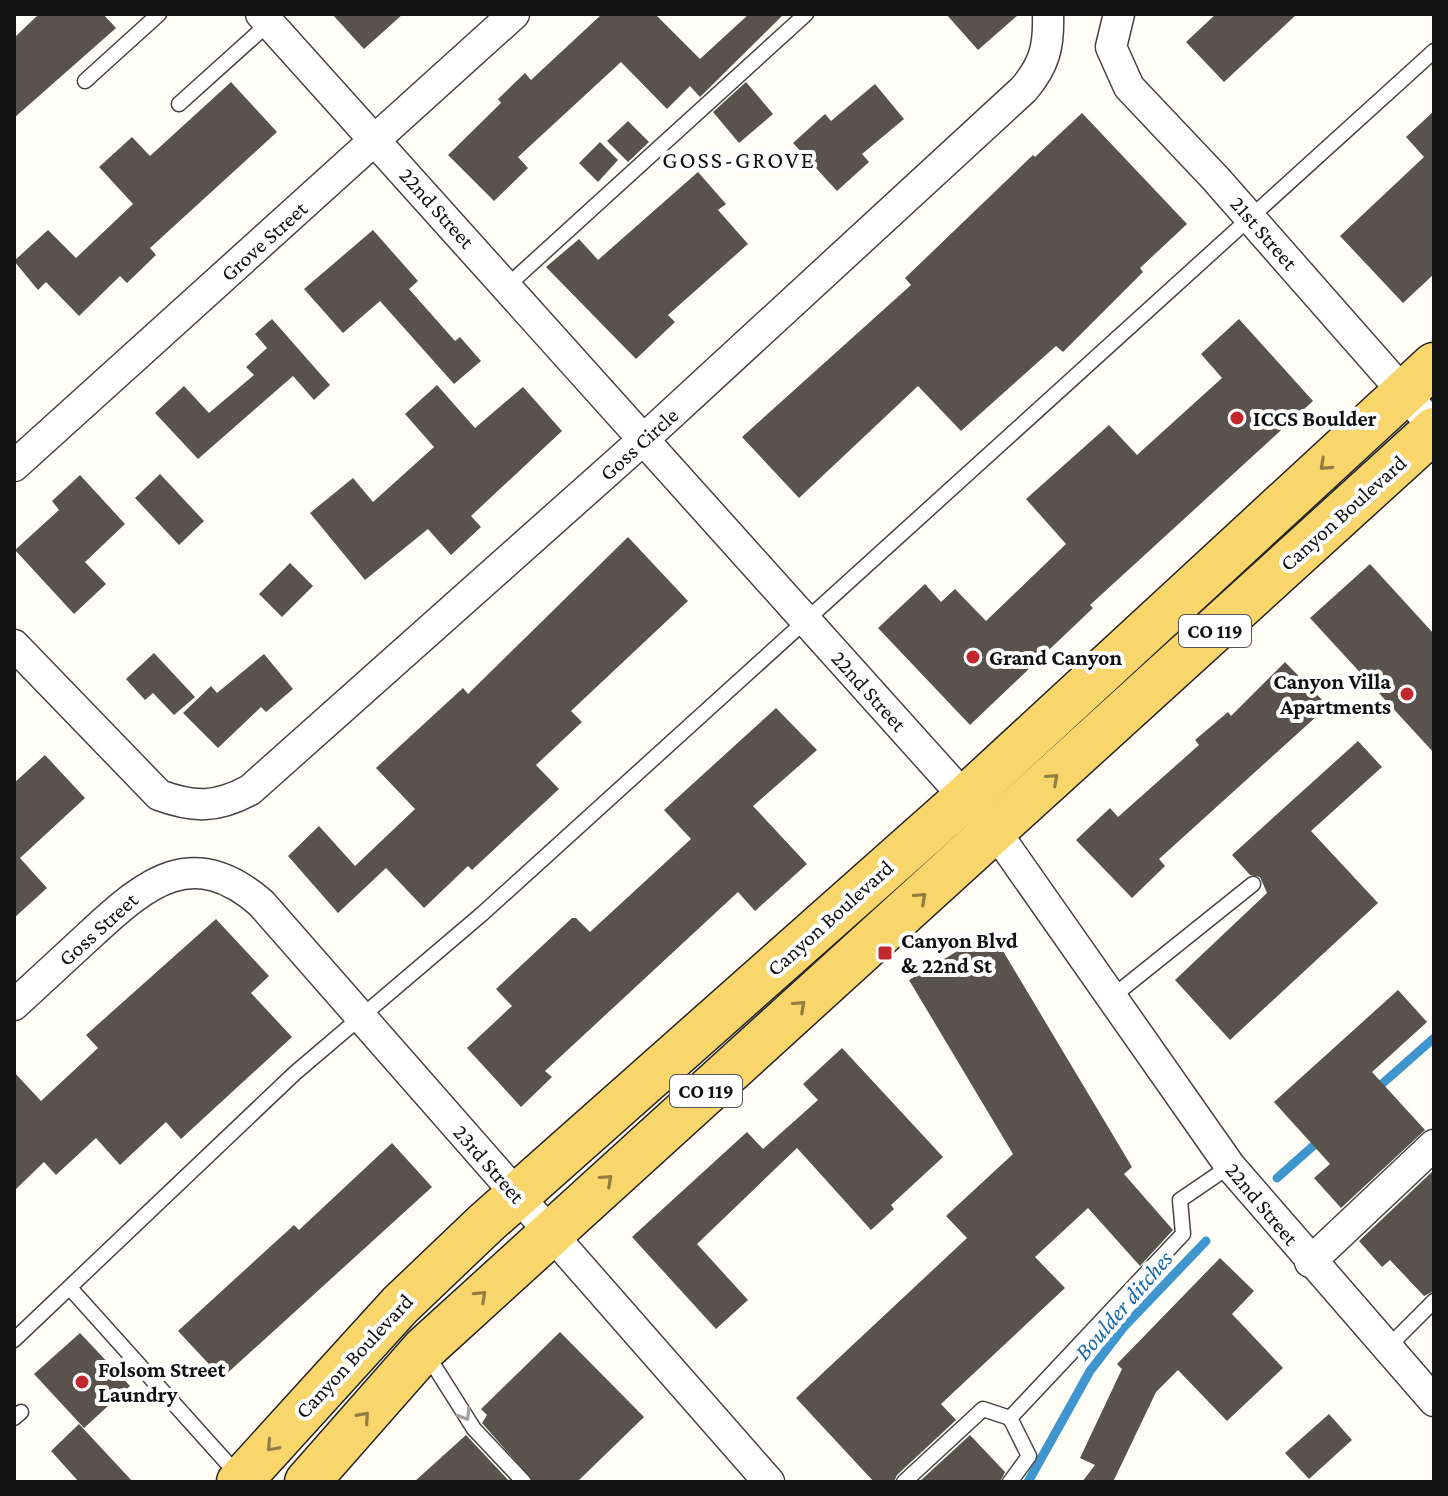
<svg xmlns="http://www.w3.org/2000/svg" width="1448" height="1496" viewBox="0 0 1448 1496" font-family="'Crimson Pro',serif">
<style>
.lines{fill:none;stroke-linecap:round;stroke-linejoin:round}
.stream{stroke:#3f96cf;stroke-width:9}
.building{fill:#5a524d}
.service-casing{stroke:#444;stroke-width:17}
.minor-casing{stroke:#444;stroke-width:33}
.primary-casing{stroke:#222;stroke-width:47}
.service{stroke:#fff;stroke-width:14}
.minor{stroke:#fff;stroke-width:30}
.primary{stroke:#f9d66b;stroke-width:44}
.oneway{stroke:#917d42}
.oneway2{stroke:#a0a0a0}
.poi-dot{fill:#c4262e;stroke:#fff;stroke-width:3}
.labels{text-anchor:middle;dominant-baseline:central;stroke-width:8;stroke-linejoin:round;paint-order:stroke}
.shield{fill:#fff;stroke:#585858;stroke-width:2}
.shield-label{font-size:20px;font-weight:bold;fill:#111}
.street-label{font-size:22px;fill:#111;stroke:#fff}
.poi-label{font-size:22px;font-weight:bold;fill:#111;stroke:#fff;text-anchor:start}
.neighbourhood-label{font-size:24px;letter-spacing:2px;fill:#111;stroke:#fff}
.water-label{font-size:24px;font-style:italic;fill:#1768a6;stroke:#fff}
</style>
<rect width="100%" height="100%" fill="#fffdf5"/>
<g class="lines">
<g class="stream">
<polyline points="1374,1091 1434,1038"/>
<polyline points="1277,1178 1321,1139"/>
<polyline points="1028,1482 1090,1371 1123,1328 1206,1241"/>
</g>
</g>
<g class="building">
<polygon points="39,14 103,14 116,28 14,118 14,38"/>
<polygon points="332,14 403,14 364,49"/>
<polygon points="602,14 655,14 700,59 749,14 784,14 700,97 690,86 667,109 621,62 518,157 528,168 494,201 448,155 501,103 498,99 525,73 531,80"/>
<polygon points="946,14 1019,14 978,50"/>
<polygon points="1216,14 1297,14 1224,82 1186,42"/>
<polygon points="231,82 277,132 150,248 156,255 127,283 120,276 79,316 46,282 38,290 14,261 48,230 76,258 133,204 99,167 132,137 150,156"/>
<polygon points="746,82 773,114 739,143 713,112"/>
<polygon points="875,84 904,119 862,154 869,162 837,191 793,143 825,114 831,121"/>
<polygon points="1434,111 1434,274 1403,303 1340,236 1424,157 1406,137"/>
<polygon points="1082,113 1187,224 1140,268 1143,272 1063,352 1056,346 961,431 918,386 799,498 742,437 911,285 905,278 1033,155 1035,157"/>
<polygon points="628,121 649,142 628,162 607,141"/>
<polygon points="600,142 618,160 598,182 579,163"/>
<polygon points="698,172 726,204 718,210 748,244 668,315 675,322 636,359 546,267 579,239 598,260"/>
<polygon points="373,230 418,281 409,289 455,341 460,337 481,361 454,384 380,301 343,333 304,289"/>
<polygon points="272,319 330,385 314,400 293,376 198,459 155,413 184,386 209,413 254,375 246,367 267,348 255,334"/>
<polygon points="1239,319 1313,401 1090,605 1093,608 970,725 878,628 925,584 941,602 955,589 986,621 1066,544 1026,499 1109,425 1137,455 1222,378 1201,354"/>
<polygon points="437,385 475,428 523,387 562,431 471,516 481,527 451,555 428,529 365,580 310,513 353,478 373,502 434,447 405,414"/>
<polygon points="160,474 204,521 179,545 135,498"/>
<polygon points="80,475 125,524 85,562 106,584 74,614 15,550 59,510 52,501"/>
<polygon points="628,537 688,601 571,711 582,722 536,765 559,789 472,870 468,866 424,908 386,868 338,913 288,856 319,826 355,866 415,809 376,768 463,688 468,694"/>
<polygon points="290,563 313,586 282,617 259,594"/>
<polygon points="1370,564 1434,634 1434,753 1310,618"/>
<polygon points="154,653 195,697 174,715 153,693 145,700 126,679"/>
<polygon points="264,654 293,689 266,712 261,707 218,748 183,713 211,686 217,693"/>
<polygon points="1285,662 1328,706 1159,859 1165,866 1132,898 1076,840 1110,808 1118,817 1199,745 1195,740 1228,712 1231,716"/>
<polygon points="776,708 817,750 753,806 807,864 755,911 738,892 545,1071 552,1077 521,1107 467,1048 512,1006 496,989 572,918 576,918 590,932 691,839 664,810"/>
<polygon points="1358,741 1382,767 1311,831 1378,903 1230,1040 1175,980 1267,893 1260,877 1250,875 1232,855"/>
<polygon points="45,755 85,798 20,858 47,888 14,918 14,783"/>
<polygon points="216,919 269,976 251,993 292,1037 181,1139 166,1122 120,1165 96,1138 56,1175 44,1162 14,1191 14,1072 41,1101 98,1048 86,1035"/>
<polygon points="991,931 1132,1167 1124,1174 1173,1230 1140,1266 1088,1208 1035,1257 1065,1288 941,1404 956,1420 897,1475 894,1482 874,1482 796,1398 967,1238 946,1216 1013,1154 909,980"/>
<polygon points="1398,990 1427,1022 1372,1072 1425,1130 1341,1208 1314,1178 1330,1164 1274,1102"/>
<polygon points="842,1048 943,1157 891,1205 894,1209 871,1230 797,1148 697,1244 748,1300 716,1329 632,1237 747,1132 763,1149 818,1100 803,1084"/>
<polygon points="392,1143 432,1187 222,1378 178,1331 294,1225 299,1230"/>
<polygon points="1434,1170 1434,1291 1424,1296 1390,1260 1382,1267 1359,1241"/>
<polygon points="1220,1258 1254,1291 1232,1314 1283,1368 1227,1421 1178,1370 1156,1392 1113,1482 1082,1482 1095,1465 1080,1458 1122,1369 1117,1364"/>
<polygon points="560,1332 644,1417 577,1482 534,1482 482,1423 487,1415 481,1409"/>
<polygon points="80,1333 130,1386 84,1428 34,1374"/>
<polygon points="1329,1414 1352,1440 1309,1479 1285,1453"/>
<polygon points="79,1424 133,1482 79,1482 51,1451"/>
<polygon points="466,1435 510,1482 414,1482"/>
<polygon points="970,1435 1005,1472 1000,1482 919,1482"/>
</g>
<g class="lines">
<g class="service-casing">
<g id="service">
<polyline points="85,81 159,14"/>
<polyline points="179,104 269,23"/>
<polyline points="507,286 806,14"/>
<polyline points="1112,997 1253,884"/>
<polyline points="70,1288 238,1475"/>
<polyline points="14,1340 295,1073 482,914 1434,51"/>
<polyline points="1387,1348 1434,1301"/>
<polyline points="426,1353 474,1429 524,1482"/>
<polyline points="14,1418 21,1412"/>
<polyline points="904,1482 983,1409 1010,1418 1183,1234 1180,1200 1230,1166"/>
<polyline points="1010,1482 1029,1456 1010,1418"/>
</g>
</g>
<g class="minor-casing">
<g id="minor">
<polyline points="261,14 995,831 1230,1166 1434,1401"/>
<polyline points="1119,14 1111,47 1129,87 1216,179 1434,427"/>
<polyline points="14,466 514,14"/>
<path d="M 14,645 L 159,795 C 194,808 217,808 250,790 L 644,439 L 1024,89 C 1045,64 1049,46 1048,14"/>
<path d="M 14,1005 C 40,981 66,957 92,933 C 147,882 193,844 261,903 L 769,1482"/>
<polyline points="1310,1262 1434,1145"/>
</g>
</g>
<g class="primary-casing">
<g id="primary">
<polyline points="239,1482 400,1305 486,1223 965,798 1434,365"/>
<polyline points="307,1482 424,1349 1434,430"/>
</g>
</g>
<use href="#service" class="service"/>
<use href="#minor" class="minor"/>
<use href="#primary" class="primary"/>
</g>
<defs><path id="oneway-chevron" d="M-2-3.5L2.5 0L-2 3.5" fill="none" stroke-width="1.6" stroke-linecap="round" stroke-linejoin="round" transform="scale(2)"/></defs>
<g class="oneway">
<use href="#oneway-chevron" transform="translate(1325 465) rotate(137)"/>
<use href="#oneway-chevron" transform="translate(1053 779) rotate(-42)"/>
<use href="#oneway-chevron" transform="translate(921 898) rotate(-42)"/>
<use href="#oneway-chevron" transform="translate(800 1006) rotate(-42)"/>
<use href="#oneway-chevron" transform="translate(607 1180) rotate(-42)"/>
<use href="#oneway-chevron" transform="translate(481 1296) rotate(-43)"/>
<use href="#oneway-chevron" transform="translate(364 1417) rotate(-49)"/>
<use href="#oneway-chevron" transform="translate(272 1446) rotate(132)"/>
</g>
<use class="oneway2" href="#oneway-chevron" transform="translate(465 1415) rotate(58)"/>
<g class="poi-dot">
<circle cx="1237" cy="418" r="8"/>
<circle cx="973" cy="657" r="8"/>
<circle cx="1407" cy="694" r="8"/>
<rect x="877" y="945" width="16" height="16" rx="4"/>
<circle cx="82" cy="1382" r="8"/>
</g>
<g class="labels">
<g class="shield">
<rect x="1179" y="615" width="72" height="32" rx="6"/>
<rect x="670" y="1075" width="72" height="32" rx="6"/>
</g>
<g class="shield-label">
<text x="1215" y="631">CO 119</text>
<text x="706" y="1091">CO 119</text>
</g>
<g class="street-label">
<text transform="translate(437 208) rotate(48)">22nd Street</text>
<text transform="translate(1264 233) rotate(49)">21st Street</text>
<text transform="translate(264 241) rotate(-42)">Grove Street</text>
<text transform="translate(639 444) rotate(-42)">Goss Circle</text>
<text transform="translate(1343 513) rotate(-42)">Canyon Boulevard</text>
<text transform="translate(869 691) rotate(48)">22nd Street</text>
<text transform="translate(830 918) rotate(-42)">Canyon Boulevard</text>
<text transform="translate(98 929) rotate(-42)">Goss Street</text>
<text transform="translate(489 1164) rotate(49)">23rd Street</text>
<text transform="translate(1262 1204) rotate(50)">22nd Street</text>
<text transform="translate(354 1356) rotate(-47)">Canyon Boulevard</text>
</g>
<g class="poi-label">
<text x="1253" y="418">ICCS Boulder</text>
<text x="989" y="657">Grand Canyon</text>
<text x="1391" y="681" text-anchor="end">Canyon Villa<tspan x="1391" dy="25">Apartments</tspan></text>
<text x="901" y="940">Canyon Blvd<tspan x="901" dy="25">&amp; 22nd St</tspan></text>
<text x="98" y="1369">Folsom Street<tspan x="98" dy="25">Laundry</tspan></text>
</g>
<g class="neighbourhood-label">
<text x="739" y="159">GOSS-GROVE</text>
</g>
<g class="water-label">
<text transform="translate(1123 1305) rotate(-49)">Boulder ditches</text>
</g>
</g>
<rect width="1448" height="1496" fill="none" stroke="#111111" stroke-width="32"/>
</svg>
